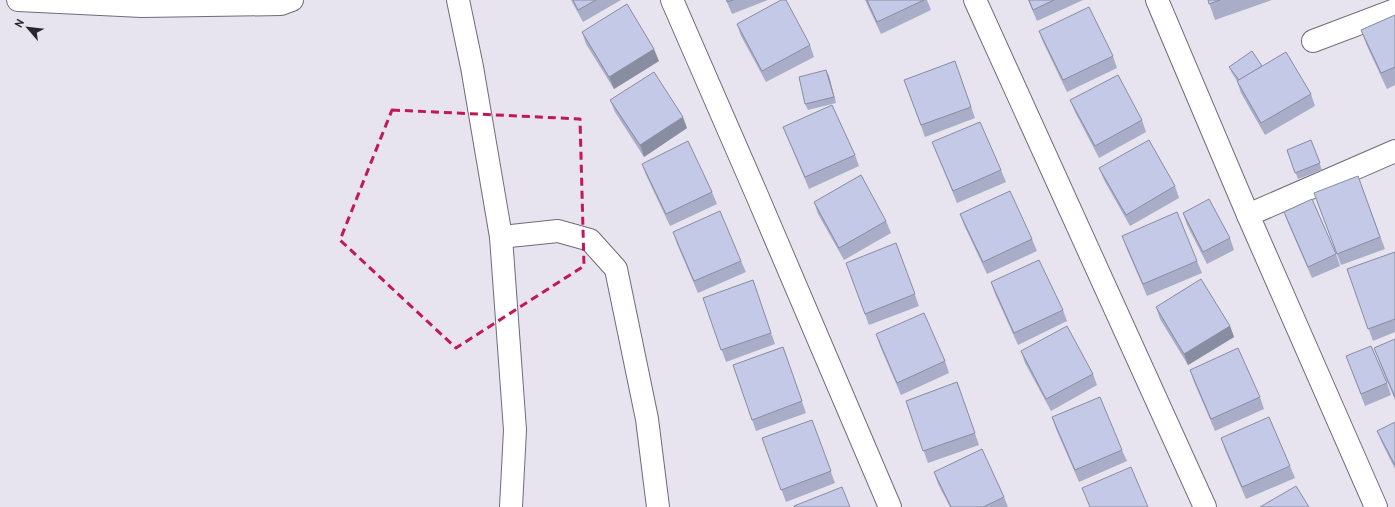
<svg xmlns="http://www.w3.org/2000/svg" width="1395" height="507" viewBox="0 0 1395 507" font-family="'PT Sans',sans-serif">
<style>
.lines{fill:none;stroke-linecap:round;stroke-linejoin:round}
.minor-casing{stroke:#706c77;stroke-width:24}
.minor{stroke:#fff;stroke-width:22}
.wall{fill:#a9adc7}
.shaded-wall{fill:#898da2}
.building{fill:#c4c9e7;stroke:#898da2}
.marked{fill:none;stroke:#c2185b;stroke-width:3;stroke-dasharray:8 5;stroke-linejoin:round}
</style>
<rect width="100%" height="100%" fill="#e7e3ef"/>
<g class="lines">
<g class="minor-casing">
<g id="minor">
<polyline points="18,0 142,6 281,4 292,0"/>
<polyline points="458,0 472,67 501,237 515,430 511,507"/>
<polyline points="672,0 756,193 890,507"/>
<polyline points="975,0 1205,507"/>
<polyline points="1157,0 1248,215 1376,507"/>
<polyline points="1313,41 1395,10"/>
<polyline points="1248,215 1395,151"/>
<polyline points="501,237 558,231 590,240 616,269 647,419 658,507"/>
</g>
</g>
<use href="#minor" class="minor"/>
</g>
<g class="wall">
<polygon points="571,0 621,0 583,22"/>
<polygon points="726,0 768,0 732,14"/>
<polygon points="865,0 927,0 931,10 881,34"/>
<polygon points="1028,0 1083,0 1037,21"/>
<polygon points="1208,0 1272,0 1215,20"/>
<polygon points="1395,15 1395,85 1387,89 1367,46 1361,30"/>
<polygon points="737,24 810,45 814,57 766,82 741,36"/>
<polygon points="1039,31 1113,56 1117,68 1067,92 1043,42"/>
<polygon points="582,32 659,61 614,89 586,44"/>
<polygon points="955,61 975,118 925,137 904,80"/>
<polygon points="1262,66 1311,94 1315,106 1265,135 1241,93 1237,81 1232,73 1229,67"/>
<polygon points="826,70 836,103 808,110 805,104"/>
<polygon points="610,100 687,128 644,157 615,112"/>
<polygon points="1070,100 1142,120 1146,132 1099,158 1075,112"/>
<polygon points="783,127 855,155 859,166 809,189 788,139"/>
<polygon points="1311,140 1322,170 1298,179 1287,150"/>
<polygon points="932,142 1001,170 1006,182 957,203"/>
<polygon points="642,164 712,192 717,204 670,226 646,175"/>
<polygon points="1099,168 1175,186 1179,198 1130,226 1104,180"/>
<polygon points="1358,176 1385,249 1341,265 1314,193"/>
<polygon points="814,202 886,221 891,233 844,260 818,214"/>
<polygon points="1284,212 1336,254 1340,266 1312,278 1288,223"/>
<polygon points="1183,213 1230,238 1234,250 1207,264 1187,225"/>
<polygon points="960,214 1032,239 1037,251 987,274 964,225"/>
<polygon points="673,232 741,261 746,272 698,293 677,244"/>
<polygon points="1122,236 1197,261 1202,273 1147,296 1126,247"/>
<polygon points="896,243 919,306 869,325 846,263"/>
<polygon points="1395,252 1395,332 1373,341 1347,269"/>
<polygon points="753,280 775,344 726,362 703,298"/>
<polygon points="991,282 1063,310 1067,321 1018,345 995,294"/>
<polygon points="1156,307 1230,326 1234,337 1188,365 1160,319"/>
<polygon points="876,334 945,361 949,373 901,395 880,346"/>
<polygon points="1395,339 1395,400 1380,364 1374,348"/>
<polygon points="783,347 806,413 756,431 733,365"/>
<polygon points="1021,351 1093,374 1097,385 1051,411 1025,363"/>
<polygon points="1346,356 1387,383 1391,395 1365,406"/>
<polygon points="1190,370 1260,397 1264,409 1215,431 1194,382"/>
<polygon points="957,382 979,445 928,463 906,401"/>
<polygon points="1052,417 1122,450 1127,461 1079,482 1056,429"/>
<polygon points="812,420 835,483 786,502 762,438"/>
<polygon points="1395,422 1395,469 1382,443 1377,431"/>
<polygon points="1221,438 1290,466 1295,478 1246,499 1225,450"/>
<polygon points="934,472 1004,497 1008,507 950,507 938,484"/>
</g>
<g class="shaded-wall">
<polygon points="654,49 659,61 614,89 609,77"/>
<polygon points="826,70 829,76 836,103 834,97"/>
<polygon points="683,117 687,128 644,157 640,145"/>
<polygon points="1230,326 1234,337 1188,365 1184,354"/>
</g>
<g class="building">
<polygon points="573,0 596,0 578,10"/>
<polygon points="727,0 733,0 727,2"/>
<polygon points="781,0 786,0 810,45 762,71 737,24"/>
<polygon points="867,0 924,0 877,22"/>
<polygon points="1029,0 1054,0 1033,10"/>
<polygon points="1208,0 1220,0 1209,4"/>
<polygon points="627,4 654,49 609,77 582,32"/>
<polygon points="1089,7 1113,56 1063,80 1039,31"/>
<polygon points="1395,15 1395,67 1381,73 1361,30"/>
<polygon points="1252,51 1262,66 1239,80 1229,67"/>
<polygon points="1286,52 1311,94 1261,123 1237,81"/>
<polygon points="955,61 971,107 921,125 904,80"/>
<polygon points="826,70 834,97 805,104 799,77"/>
<polygon points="654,72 683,117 640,145 610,100"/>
<polygon points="1118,75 1142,120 1095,146 1070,100"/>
<polygon points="832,105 855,155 805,177 783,127"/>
<polygon points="980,122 1001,170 953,191 932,142"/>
<polygon points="1149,140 1175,186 1126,215 1099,168"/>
<polygon points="1311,140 1320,163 1295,173 1287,150"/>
<polygon points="688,141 712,192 666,214 642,164"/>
<polygon points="861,175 886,221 839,248 814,202"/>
<polygon points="1358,176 1380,237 1337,254 1314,193"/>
<polygon points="1010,191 1032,239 983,262 960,214"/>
<polygon points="1209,199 1230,238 1203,252 1183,213"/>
<polygon points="1312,199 1336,254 1308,267 1284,212"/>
<polygon points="720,211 741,261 694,281 673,232"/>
<polygon points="1177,212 1197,261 1143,284 1122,236"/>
<polygon points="896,243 915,294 865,314 846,263"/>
<polygon points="1395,252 1395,319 1368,329 1347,269"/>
<polygon points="1039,260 1063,310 1014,333 991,282"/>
<polygon points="1201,279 1230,326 1184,354 1156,307"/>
<polygon points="753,280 771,333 721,350 703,298"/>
<polygon points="924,313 945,361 897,383 876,334"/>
<polygon points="1067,326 1093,374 1046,399 1021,351"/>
<polygon points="1395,339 1395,397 1374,348"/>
<polygon points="1371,346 1387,383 1361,394 1346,356"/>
<polygon points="783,347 802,401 752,420 733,365"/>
<polygon points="1238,348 1260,397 1211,419 1190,370"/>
<polygon points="957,382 975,433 923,451 906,401"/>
<polygon points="1100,397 1122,450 1075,470 1052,417"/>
<polygon points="1269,417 1290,466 1242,487 1221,438"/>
<polygon points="812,420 831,471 781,490 762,438"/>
<polygon points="1395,422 1395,465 1377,431"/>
<polygon points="982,449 1004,497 983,507 951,507 934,472"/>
<polygon points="1131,467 1148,507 1090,507 1082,488"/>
<polygon points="1296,486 1309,507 1260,507"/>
<polygon points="842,487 850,507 794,507 794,506"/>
</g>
<path class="marked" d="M 392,110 L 580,119 L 584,266 L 456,348 L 340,240 Z"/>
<g transform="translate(28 28) rotate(298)" stroke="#e7e3ef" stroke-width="3" paint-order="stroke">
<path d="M0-3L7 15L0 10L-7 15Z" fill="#28272b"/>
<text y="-6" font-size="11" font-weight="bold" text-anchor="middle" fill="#28272b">N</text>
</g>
</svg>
